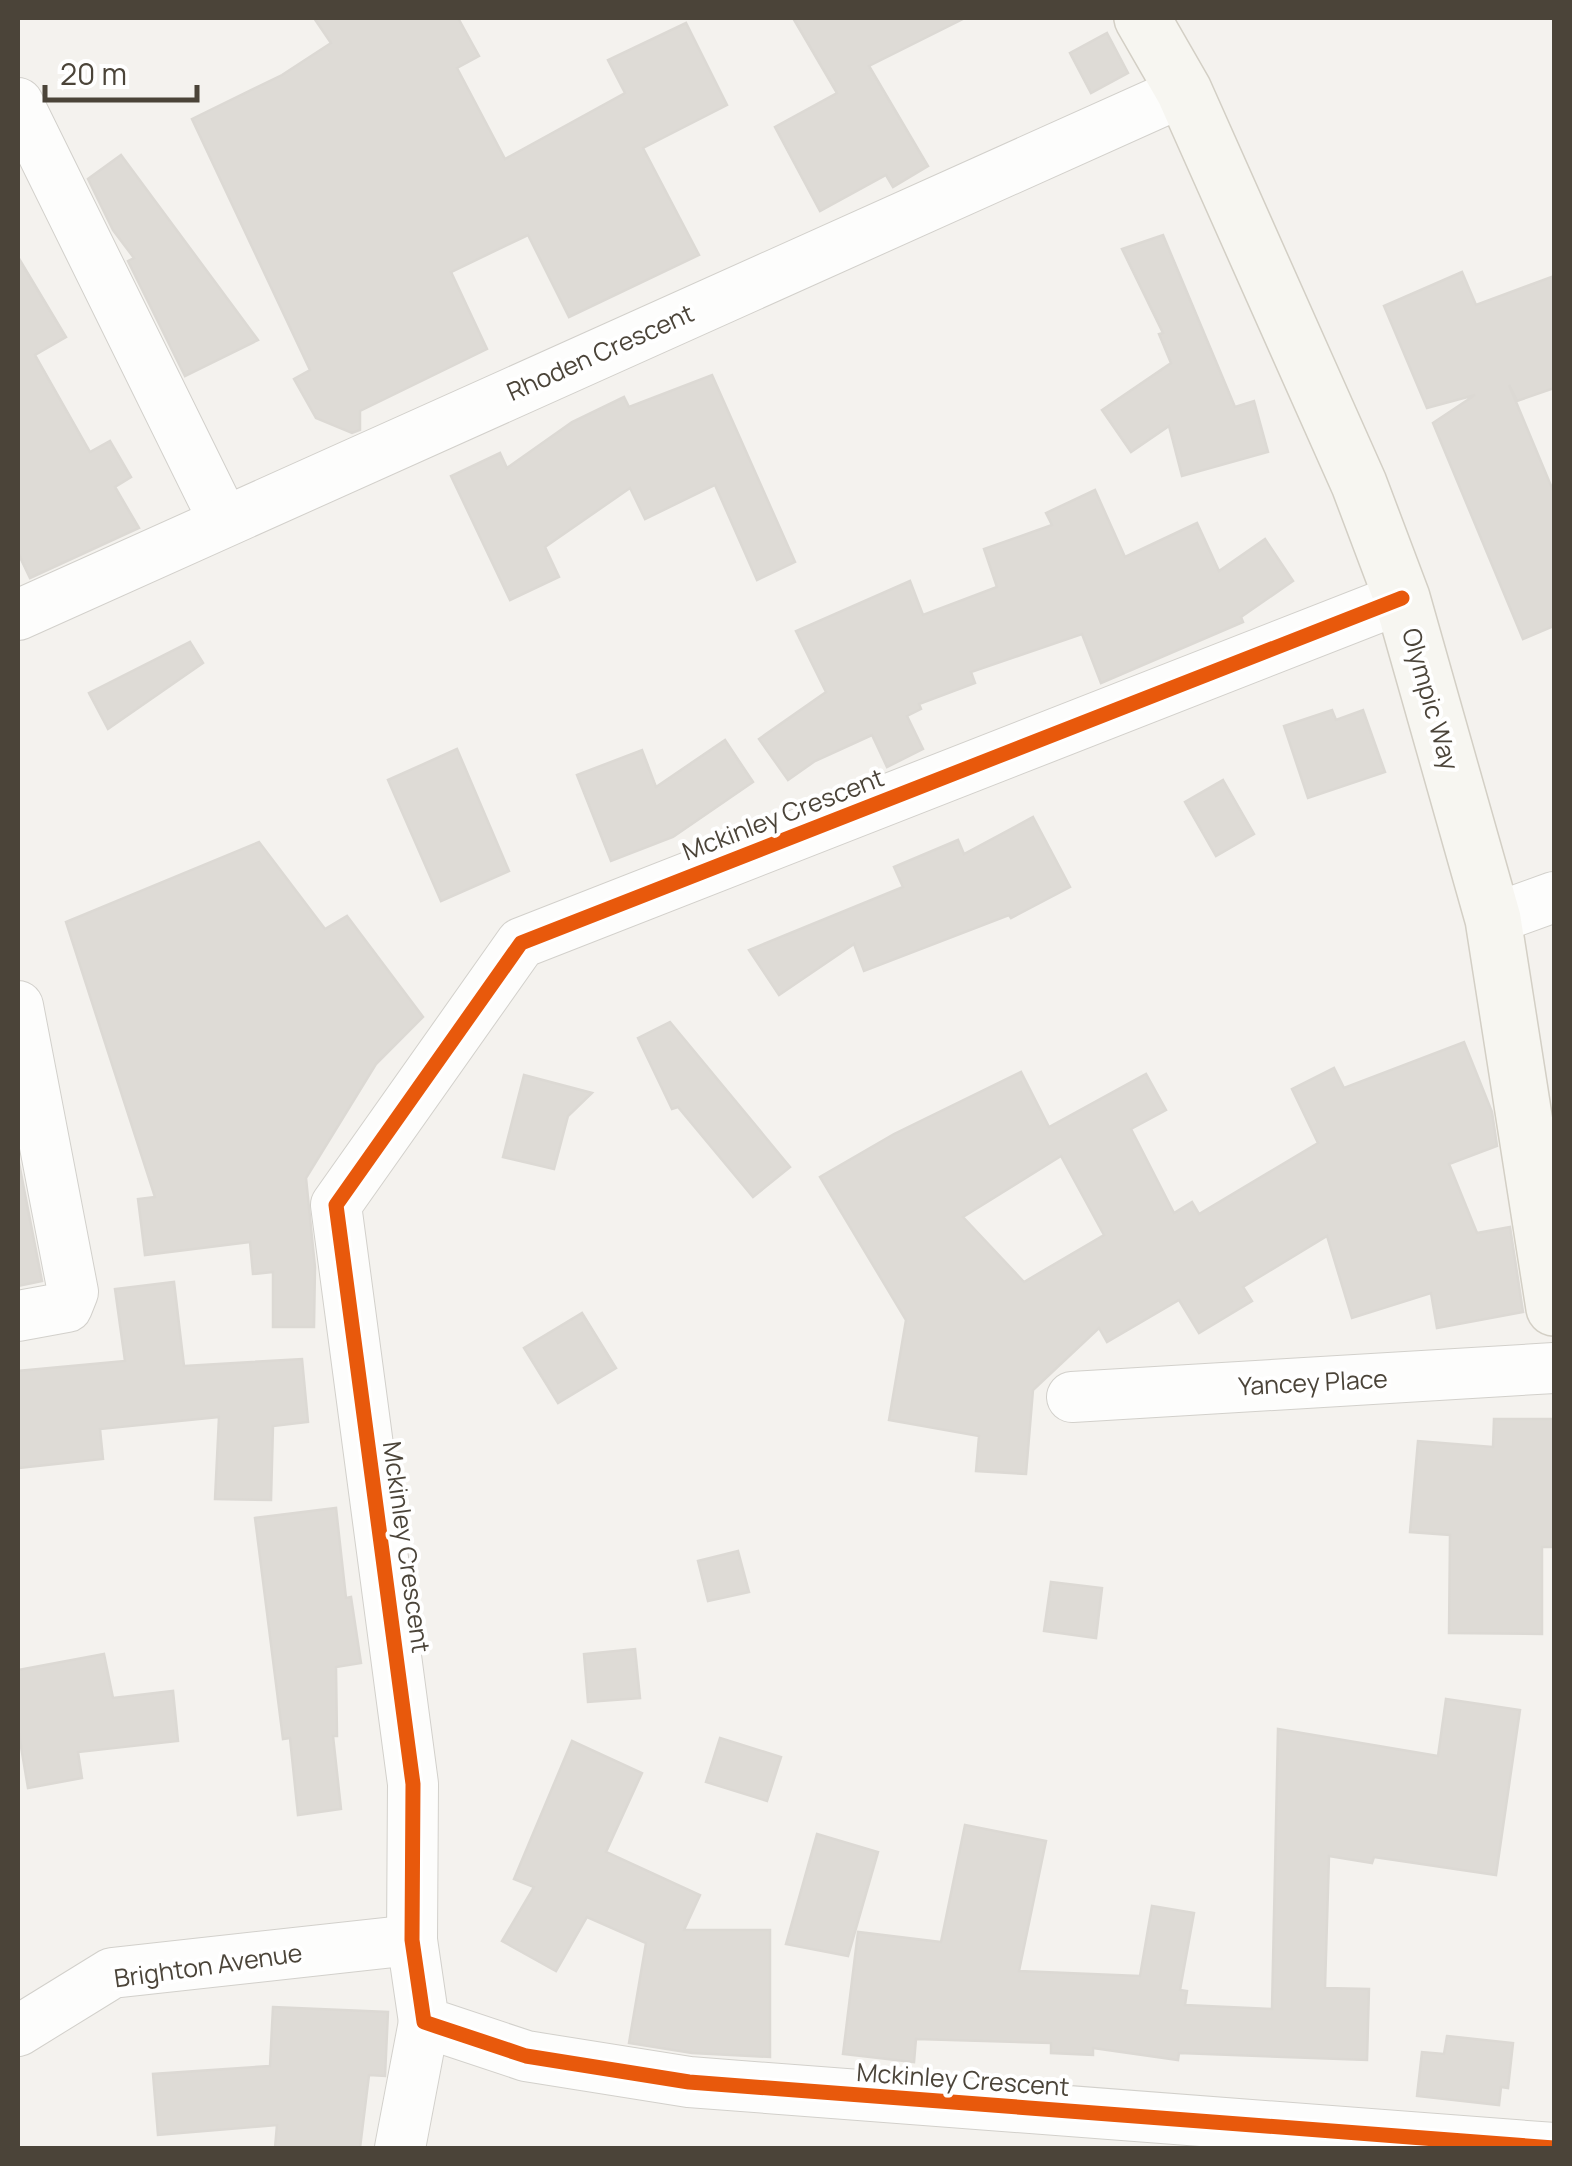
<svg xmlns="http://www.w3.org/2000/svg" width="1572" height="2166" viewBox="0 0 1572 2166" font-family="Manrope,sans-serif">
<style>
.building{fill:#dedbd6;stroke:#dcd9d4;stroke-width:2.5;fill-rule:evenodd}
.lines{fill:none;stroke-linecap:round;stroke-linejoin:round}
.street-casing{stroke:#d2d0cb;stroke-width:52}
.secondary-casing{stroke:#d3cfc5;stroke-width:58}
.street{stroke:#fdfdfc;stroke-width:50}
.secondary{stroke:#f7f6f1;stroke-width:55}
.cycleway-casing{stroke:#fff;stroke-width:21}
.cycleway{stroke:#e8590c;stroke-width:15}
.labels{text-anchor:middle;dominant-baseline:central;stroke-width:8;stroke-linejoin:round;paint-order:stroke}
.street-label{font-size:25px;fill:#4b4439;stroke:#fff}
</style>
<rect width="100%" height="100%" fill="#f4f2ee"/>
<g class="building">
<polygon points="314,18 458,18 479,56 457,68 505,159 625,93 608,60 686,23 727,105 643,148 699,255 569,317 528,235 451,272 487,349 360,411 360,430 352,433 316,418 294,379 310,370 192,119 282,75 331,43"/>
<polygon points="793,18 965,18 869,66 928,166 893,187 886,175 820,211 775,127 837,93"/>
<polygon points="1107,33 1128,73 1091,93 1070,53"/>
<polygon points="121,155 258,340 185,376 128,261 134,258 113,230 88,179"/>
<polygon points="1163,235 1235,407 1254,401 1268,452 1182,476 1169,426 1131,452 1102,410 1171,363 1159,334 1163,333 1122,249"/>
<polygon points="18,257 66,337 35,355 90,452 110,441 131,477 115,487 139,528 30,578 18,553"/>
<polygon points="1462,272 1476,305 1554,276 1554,388 1517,401 1509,385 1554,493 1554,626 1523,639 1433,423 1475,395 1427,408 1384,306"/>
<polygon points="712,375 795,562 757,580 715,485 645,519 630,488 545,547 559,577 510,600 451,476 500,453 507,468 572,422 624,397 629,407"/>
<polygon points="1095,490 1125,557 1197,523 1219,571 1265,539 1293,581 1241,617 1243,622 1101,683 1082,634 971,672 975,683 919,704 921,709 907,716 923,749 887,767 872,735 815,761 788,780 759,739 826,692 796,631 910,581 923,615 997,587 984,549 1052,525 1046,513"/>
<polygon points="190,642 203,663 108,729 89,693"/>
<polygon points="1332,710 1336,720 1363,710 1385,772 1308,798 1284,726"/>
<polygon points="725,740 753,782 673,837 611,861 577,775 642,750 656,787"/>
<polygon points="457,749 509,871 441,901 388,780"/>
<polygon points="1223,780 1254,834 1216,856 1185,802"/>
<polygon points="1033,817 1070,887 1011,918 1009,915 864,971 854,944 779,995 749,950 903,887 894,867 958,840 964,854"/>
<polygon points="259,842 325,929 347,916 423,1017 376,1064 306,1178 315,1267 314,1327 273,1327 273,1272 253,1274 250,1242 145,1255 138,1199 155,1197 66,922"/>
<polygon points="670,1022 790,1167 753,1197 678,1107 672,1109 638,1038"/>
<path d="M 1464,1042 L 1492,1112 L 1497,1146 L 1449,1164 L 1477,1233 L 1510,1227 L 1523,1312 L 1437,1328 L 1431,1293 L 1352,1318 L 1327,1236 L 1243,1287 L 1252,1301 L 1199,1333 L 1179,1300 L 1107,1342 L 1099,1328 L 1033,1390 L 1026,1474 L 976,1471 L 979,1436 L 889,1420 L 906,1320 L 820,1177 L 894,1134 L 1021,1072 L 1049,1127 L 1146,1074 L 1166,1110 L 1131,1129 L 1174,1213 L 1192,1202 L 1199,1214 L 1318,1143 L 1292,1089 L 1334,1068 L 1344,1088 ZM 1061,1156 L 1104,1235 L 1024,1282 L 963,1217 Z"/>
<polygon points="524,1075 592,1093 568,1116 554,1169 503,1157"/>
<polygon points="18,1158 42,1281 18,1286"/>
<polygon points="174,1282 184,1366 302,1359 308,1422 273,1426 271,1500 215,1499 219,1417 100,1429 103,1459 18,1468 18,1371 125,1361 115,1289"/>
<polygon points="582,1313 616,1368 558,1403 524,1348"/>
<polygon points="1494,1419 1554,1419 1554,1547 1542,1547 1542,1634 1449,1633 1450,1535 1410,1532 1418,1441 1493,1447"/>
<polygon points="336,1508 346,1598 351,1597 361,1663 336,1667 337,1736 333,1736 341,1809 298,1815 290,1738 283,1739 255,1518"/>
<polygon points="738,1551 749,1592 708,1601 698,1561"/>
<polygon points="1051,1582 1102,1588 1096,1638 1044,1631"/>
<polygon points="635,1649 640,1698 588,1702 584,1654"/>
<polygon points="104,1654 113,1698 173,1691 178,1741 78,1752 82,1778 28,1788 18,1729 18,1670"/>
<polygon points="1446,1699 1520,1710 1496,1875 1374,1857 1372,1863 1329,1856 1325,1988 1369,1989 1367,2060 1179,2053 1178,2060 1093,2048 1093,2055 1051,2053 1051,2043 916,2039 914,2062 843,2054 858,1932 941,1942 965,1825 1046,1841 1019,1971 1140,1976 1152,1906 1194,1913 1180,1990 1187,1991 1185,2005 1272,2009 1278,1729 1438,1756"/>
<polygon points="720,1738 781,1757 767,1801 706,1782"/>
<polygon points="572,1741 642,1773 606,1852 700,1895 684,1930 770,1930 770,2057 692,2053 629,2043 646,1943 587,1917 556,1971 502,1941 534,1887 514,1879"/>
<polygon points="817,1834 878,1852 848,1956 786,1944"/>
<polygon points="273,2007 388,2012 385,2076 369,2075 360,2148 275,2148 277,2125 158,2135 153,2074 270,2066"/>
<polygon points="1447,2036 1513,2043 1508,2088 1501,2087 1499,2105 1417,2096 1422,2052 1444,2054"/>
</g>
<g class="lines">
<g class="street-casing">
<g id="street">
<polyline points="18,103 224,521"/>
<polyline points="1402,598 521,943 336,1205 413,1784 412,1940 424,2022 526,2056 689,2082 1554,2148"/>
<polyline points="18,615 1184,91"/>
<polyline points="1493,919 1554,897"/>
<polyline points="18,1006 73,1292 67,1307 18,1316"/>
<polyline points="1072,1397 1554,1368"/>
<polyline points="18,2031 112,1973 412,1940"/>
<polyline points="400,2148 424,2022"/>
</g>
</g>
<g class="secondary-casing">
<polyline id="secondary" points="1142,18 1184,91 1359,484 1402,598 1493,919 1554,1308"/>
</g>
<use href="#street" class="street"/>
<use href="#secondary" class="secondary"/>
<g class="cycleway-casing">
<polyline id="cycleway" points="1402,598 521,943 336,1205 413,1784 412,1940 424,2022 526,2056 689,2082 1554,2148"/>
</g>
<use href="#cycleway" class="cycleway"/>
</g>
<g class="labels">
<g class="street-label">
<text transform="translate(600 352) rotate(-24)">Rhoden Crescent</text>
<text transform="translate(1431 699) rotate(74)">Olympic Way</text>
<text transform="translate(783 814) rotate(-21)">Mckinley Crescent</text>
<text transform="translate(1313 1382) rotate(-3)">Yancey Place</text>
<text transform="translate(407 1547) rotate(82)">Mckinley Crescent</text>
<text transform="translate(208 1965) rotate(-8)">Brighton Avenue</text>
<text transform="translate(963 2079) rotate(4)">Mckinley Crescent</text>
</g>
</g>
<rect width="1572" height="2166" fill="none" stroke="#4b4439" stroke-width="40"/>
<path d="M45 85v15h152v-15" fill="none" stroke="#4b4439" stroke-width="5"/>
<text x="60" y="85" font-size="30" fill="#4b4439" stroke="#ffffff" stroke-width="8" paint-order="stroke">20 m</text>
</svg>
